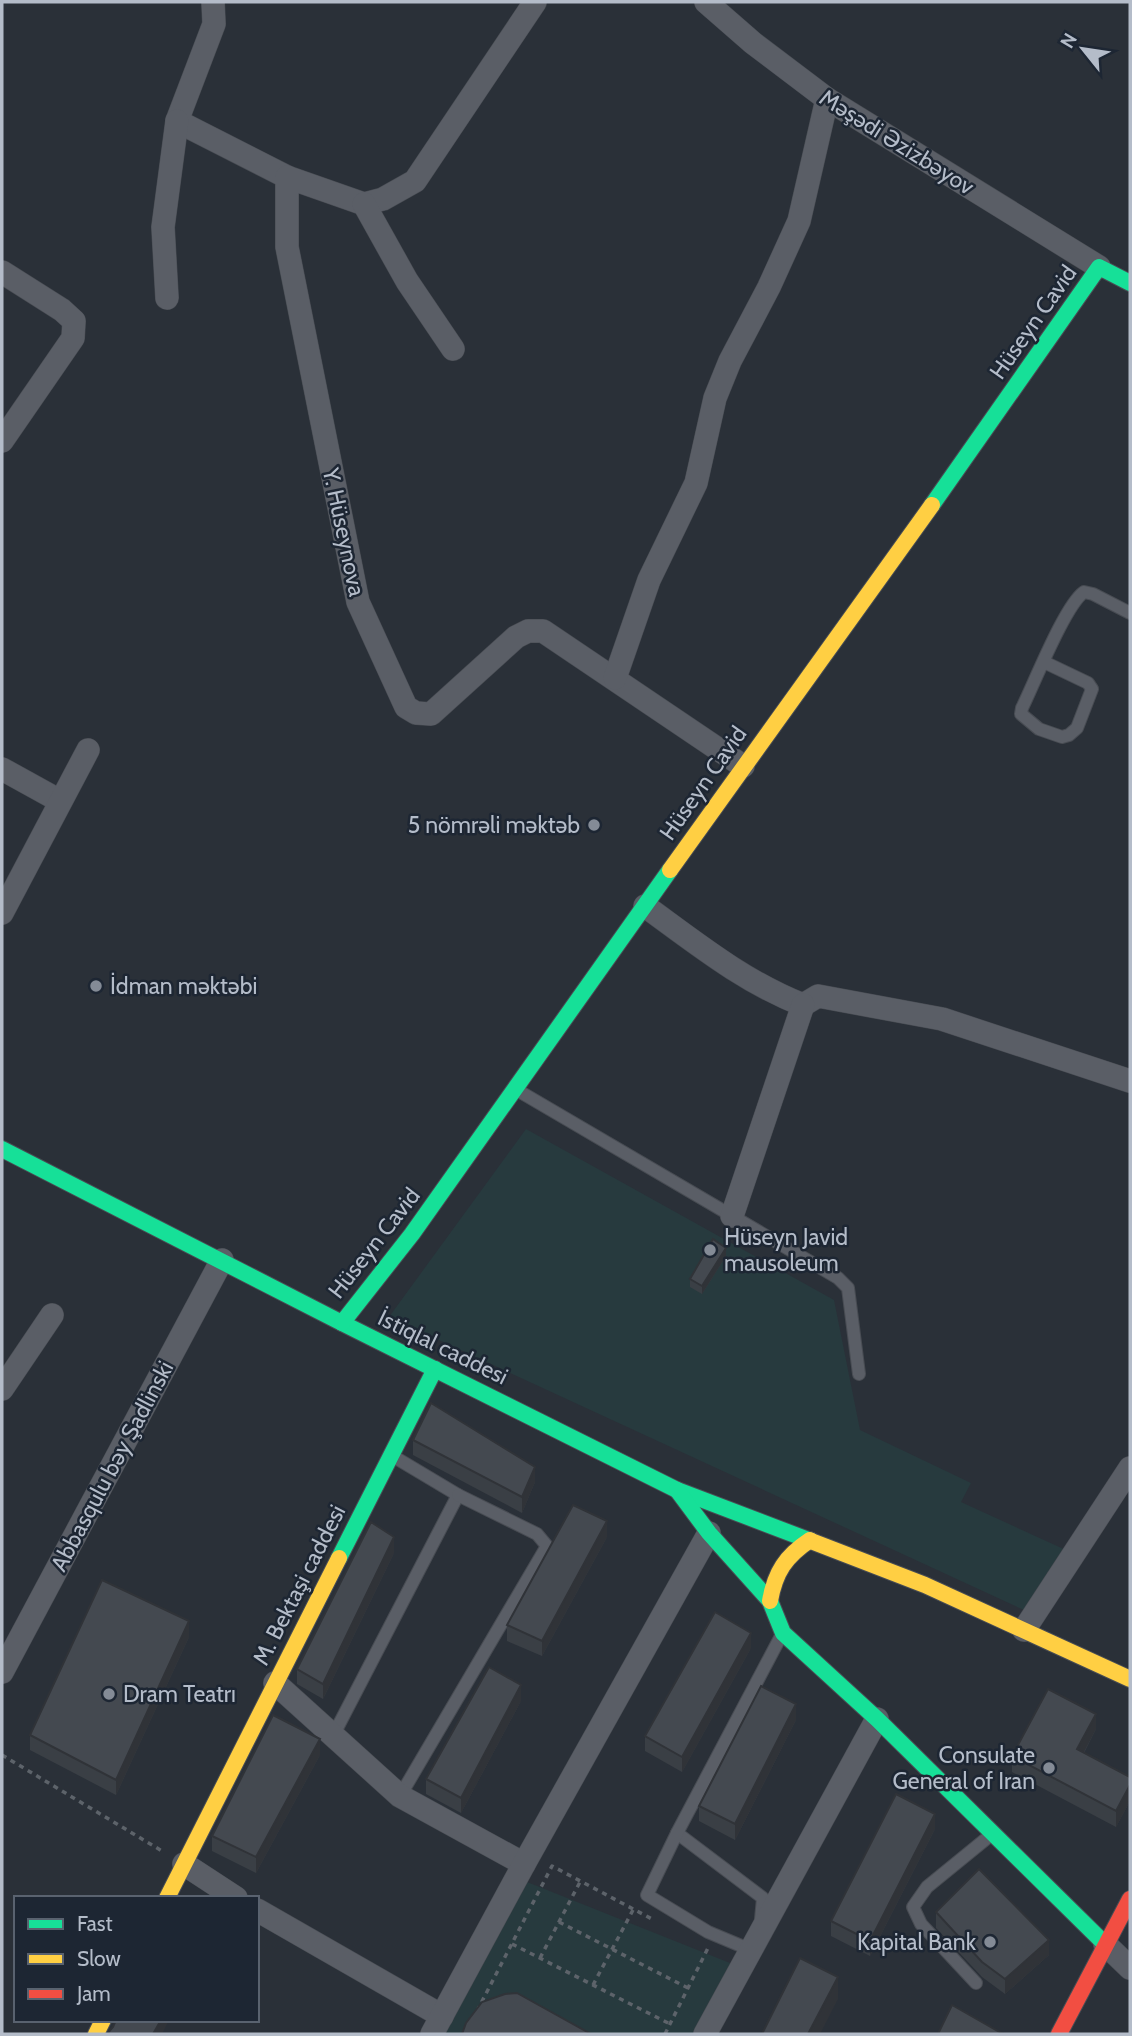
<svg xmlns="http://www.w3.org/2000/svg" width="1132" height="2036" viewBox="0 0 1132 2036" font-family="Cabin,sans-serif">
<style>
.green{fill:#273a3e}
.lines{fill:none;stroke-linecap:round;stroke-linejoin:round}
.lane-casing{stroke:#484c53;stroke-width:14}
.street-casing{stroke:#484c53;stroke-width:24}
.fast-casing{stroke:#484c53;stroke-width:18}
.slow-casing{stroke:#484c53;stroke-width:18}
.jam-casing{stroke:#484c53;stroke-width:18}
.path{stroke:#5d636a;stroke-width:3.5;stroke-dasharray:5 5;stroke-linecap:butt}
.lane{stroke:#5a5e66;stroke-width:12}
.street{stroke:#5a5e66;stroke-width:23}
.fast{stroke:#16e098;stroke-width:16}
.slow{stroke:#ffcf43;stroke-width:16}
.jam{stroke:#f24e42;stroke-width:16}
.wall{fill:#3a3f45}
.shaded-wall{fill:#303338}
.building{fill:#444950;stroke:#303338;stroke-width:2}
.poi-dot{fill:#848b96;stroke:#1d2633;stroke-width:2.5}
.labels{text-anchor:middle;dominant-baseline:central;stroke-width:5;stroke-linejoin:round;paint-order:stroke}
.street-label{font-size:23px;fill:#b4bcc9;stroke:#1d2633}
.poi-label{font-size:23px;fill:#b4bcc9;stroke:#1d2633;text-anchor:end}
</style>
<rect width="100%" height="100%" fill="#2a3038"/>
<g class="green">
<polygon points="526,1129 834,1300 860,1430 971,1483 961,1502 1068,1551 1026,1611 389,1317"/>
<polygon points="517,1878 735,1965 695,2034 429,2034"/>
</g>
<g class="lines">
<g class="lane-casing">
<g id="lane">
<path d="M 1044,662 L 1088,683 L 1092,689 L 1077,728 L 1069,735 L 1062,737 L 1039,729 L 1021,714 L 1022,708 C 1034,684 1065,605 1084,592 L 1093,594 L 1130,613"/>
<polyline points="517,1090 838,1278 848,1288 859,1374"/>
<polyline points="334,1734 458,1495 391,1455"/>
<polyline points="400,1796 547,1546 537,1534 458,1495"/>
<polyline points="677,1833 763,1898 761,1919"/>
<polyline points="751,1950 708,1932 647,1895 677,1833 781,1636"/>
<polyline points="976,1983 921,1924 913,1907 927,1887 992,1834"/>
</g>
</g>
<g class="street-casing">
<g id="street">
<polyline points="213,2 214,24 177,121 287,177"/>
<polyline points="706,2 753,43 827,99 1099,267"/>
<polyline points="364,204 287,177 287,247 358,602 406,707 416,713 431,714 516,637 528,631 543,631 743,766"/>
<polyline points="364,204 383,199 415,181 535,2"/>
<polyline points="364,204 407,281 453,349"/>
<polyline points="2,272 62,310 74,321 73,338 2,441"/>
<polyline points="167,298 163,227 177,121"/>
<polyline points="615,678 649,580 696,483 715,398 730,361 769,287 799,221 827,99"/>
<polyline points="2,769 60,801"/>
<path d="M 645,906 C 696,943 744,982 803,1005"/>
<polyline points="2,913 88,750"/>
<polyline points="803,1005 818,996 942,1019 1130,1081"/>
<polyline points="732,1216 803,1005"/>
<polyline points="2,1389 52,1315"/>
<polyline points="1024,1630 1130,1468"/>
<polyline points="2,1672 222,1260"/>
<polyline points="275,1683 400,1796 524,1864"/>
<polyline points="184,1864 236,1898"/>
<polyline points="257,1910 442,2016"/>
<polyline points="1105,1944 1130,1968"/>
<polyline points="432,2034 524,1864 709,1533"/>
<polyline points="705,2034 877,1719"/>
</g>
</g>
<g class="fast-casing">
<g id="fast">
<polyline points="932,505 1099,267 1130,283"/>
<polyline points="2,1149 342,1323 677,1490 811,1541"/>
<polyline points="342,1323 412,1234 670,870"/>
<polyline points="677,1490 709,1533 770,1601 783,1633 877,1719 1105,1944"/>
<polyline points="339,1558 435,1369"/>
</g>
</g>
<g class="slow-casing">
<g id="slow">
<polyline points="670,870 932,505"/>
<polyline points="811,1541 925,1585 1130,1679"/>
<path d="M 770,1601 C 775,1572 786,1556 810,1540"/>
<polyline points="167,1898 339,1558"/>
<polyline points="96,2034 103,2020"/>
</g>
</g>
<g class="jam-casing">
<polyline id="jam" points="1059,2034 1130,1899"/>
</g>
<g class="path">
<polyline points="2,1755 162,1851"/>
<polyline points="559,1922 688,1988"/>
<polyline points="512,1944 670,2024"/>
<polyline points="540,1958 580,1882"/>
<polyline points="593,1985 633,1910"/>
<polyline points="477,2011 552,1866 652,1919"/>
<polyline points="665,2034 708,1948"/>
</g>
<use href="#lane" class="lane"/>
<use href="#street" class="street"/>
<use href="#fast" class="fast"/>
<use href="#slow" class="slow"/>
<use href="#jam" class="jam"/>
</g>
<g class="wall">
<polygon points="726,1256 702,1294 690,1287 690,1279"/>
<polygon points="413,1440 535,1482 522,1513 413,1455"/>
<polygon points="607,1537 542,1656 507,1641 507,1625"/>
<polygon points="394,1553 323,1699 297,1684 297,1669"/>
<polygon points="189,1637 116,1795 30,1750 30,1735"/>
<polygon points="751,1648 682,1772 645,1751 645,1736"/>
<polygon points="521,1701 461,1813 426,1794 426,1779"/>
<polygon points="796,1720 735,1840 699,1821 699,1806"/>
<polygon points="1096,1729 1084,1753 1130,1777 1130,1801 1116,1827 1012,1772 1012,1756"/>
<polygon points="320,1755 256,1873 212,1851 212,1836"/>
<polygon points="935,1829 870,1956 831,1936 831,1921"/>
<polygon points="936,1912 1049,1955 1005,1994 982,1977 936,1928"/>
</g>
<g class="shaded-wall">
<polygon points="726,1248 726,1256 702,1294 702,1286"/>
<polygon points="535,1467 535,1482 522,1513 522,1497"/>
<polygon points="607,1521 607,1537 542,1656 542,1641"/>
<polygon points="394,1537 394,1553 323,1699 323,1684"/>
<polygon points="189,1621 189,1637 116,1795 116,1780"/>
<polygon points="751,1633 751,1648 682,1772 682,1757"/>
<polygon points="521,1685 521,1701 461,1813 461,1798"/>
<polygon points="796,1704 796,1720 735,1840 735,1824"/>
<polygon points="1096,1714 1096,1729 1077,1765 1077,1749"/>
<polygon points="320,1739 320,1755 256,1873 256,1857"/>
<polygon points="1130,1785 1130,1801 1116,1827 1116,1811"/>
<polygon points="935,1814 935,1829 870,1956 870,1941"/>
<polygon points="1049,1940 1049,1955 1005,1994 1005,1979"/>
<polygon points="838,1977 838,1999 820,2034 808,2034"/>
<polygon points="161,2020 169,2020 162,2034 153,2034"/>
</g>
<g class="building">
<polygon points="713,1239 726,1248 702,1286 690,1279"/>
<polygon points="431,1403 535,1467 522,1497 413,1440"/>
<polygon points="573,1505 607,1521 542,1641 507,1625"/>
<polygon points="371,1522 394,1537 323,1684 297,1669"/>
<polygon points="102,1580 189,1621 116,1780 30,1735"/>
<polygon points="715,1612 751,1633 682,1757 645,1736"/>
<polygon points="489,1667 521,1685 461,1798 426,1779"/>
<polygon points="761,1686 796,1704 735,1824 699,1806"/>
<polygon points="1048,1689 1096,1714 1077,1749 1130,1777 1130,1785 1116,1811 1012,1756"/>
<polygon points="273,1715 320,1739 256,1857 212,1836"/>
<polygon points="896,1794 935,1814 870,1941 831,1921"/>
<polygon points="979,1869 1049,1940 1005,1979 982,1962 936,1912"/>
<polygon points="800,1958 838,1977 808,2034 762,2034"/>
<polygon points="517,1993 591,2034 462,2034 466,2023 482,2002 505,1994"/>
<polygon points="952,2005 1003,2034 938,2034"/>
<polygon points="116,2020 161,2020 153,2034 107,2034 113,2027"/>
</g>
<g class="poi-dot">
<circle cx="594" cy="825" r="7"/>
<circle cx="96" cy="986" r="7"/>
<circle cx="710" cy="1250" r="7"/>
<circle cx="109" cy="1694" r="7"/>
<circle cx="1049" cy="1768" r="7"/>
<circle cx="990" cy="1942" r="7"/>
</g>
<g class="labels">
<g class="street-label">
<text transform="translate(897 142) rotate(32)">Məşədi Əzizbəyov</text>
<text transform="translate(1033 322) rotate(-55)">Hüseyn Cavid</text>
<text transform="translate(344 532) rotate(78)">Y. Hüseynova</text>
<text transform="translate(703 783) rotate(-55)">Hüseyn Cavid</text>
<text transform="translate(374 1243) rotate(-52)">Hüseyn Cavid</text>
<text transform="translate(443 1347) rotate(26)">İstiqlal caddesi</text>
<text transform="translate(112 1466) rotate(-62)">Abbasqulu bəy Şadlinski</text>
<text transform="translate(299 1585) rotate(-63)">M. Bektaşi caddesi</text>
</g>
<g class="poi-label">
<text x="580" y="825">5 nömrəli məktəb</text>
<text x="110" y="986" text-anchor="start">İdman məktəbi</text>
<text x="724" y="1237" text-anchor="start">Hüseyn Javid<tspan x="724" dy="26">mausoleum</tspan></text>
<text x="123" y="1694" text-anchor="start">Dram Teatrı</text>
<text x="1035" y="1755">Consulate<tspan x="1035" dy="26">General of Iran</tspan></text>
<text x="976" y="1942">Kapital Bank</text>
</g>
</g>
<rect width="1132" height="2036" fill="none" stroke="#b4bcc9" stroke-width="7"/>
<rect x="14" y="1896" width="245" height="126" fill="#1d2633" stroke="#59626f" stroke-width="2"/>
<rect x="28" y="1919" width="35" height="10" fill="#16e098" stroke="#59626f" stroke-width="2"/>
<text x="77" y="1931" font-size="21" fill="#b4bcc9">Fast</text>
<rect x="28" y="1954" width="35" height="10" fill="#ffcf43" stroke="#59626f" stroke-width="2"/>
<text x="77" y="1966" font-size="21" fill="#b4bcc9">Slow</text>
<rect x="28" y="1989" width="35" height="10" fill="#f24e42" stroke="#59626f" stroke-width="2"/>
<text x="77" y="2001" font-size="21" fill="#b4bcc9">Jam</text>
<g transform="translate(1083 49) rotate(300)" stroke="#1d2633" stroke-width="5" paint-order="stroke">
<path d="M0-5L12 26L0 18L-12 26Z" fill="#b4bcc9"/>
<text y="-10" font-size="19" font-weight="bold" text-anchor="middle" fill="#b4bcc9">N</text>
</g>
</svg>
